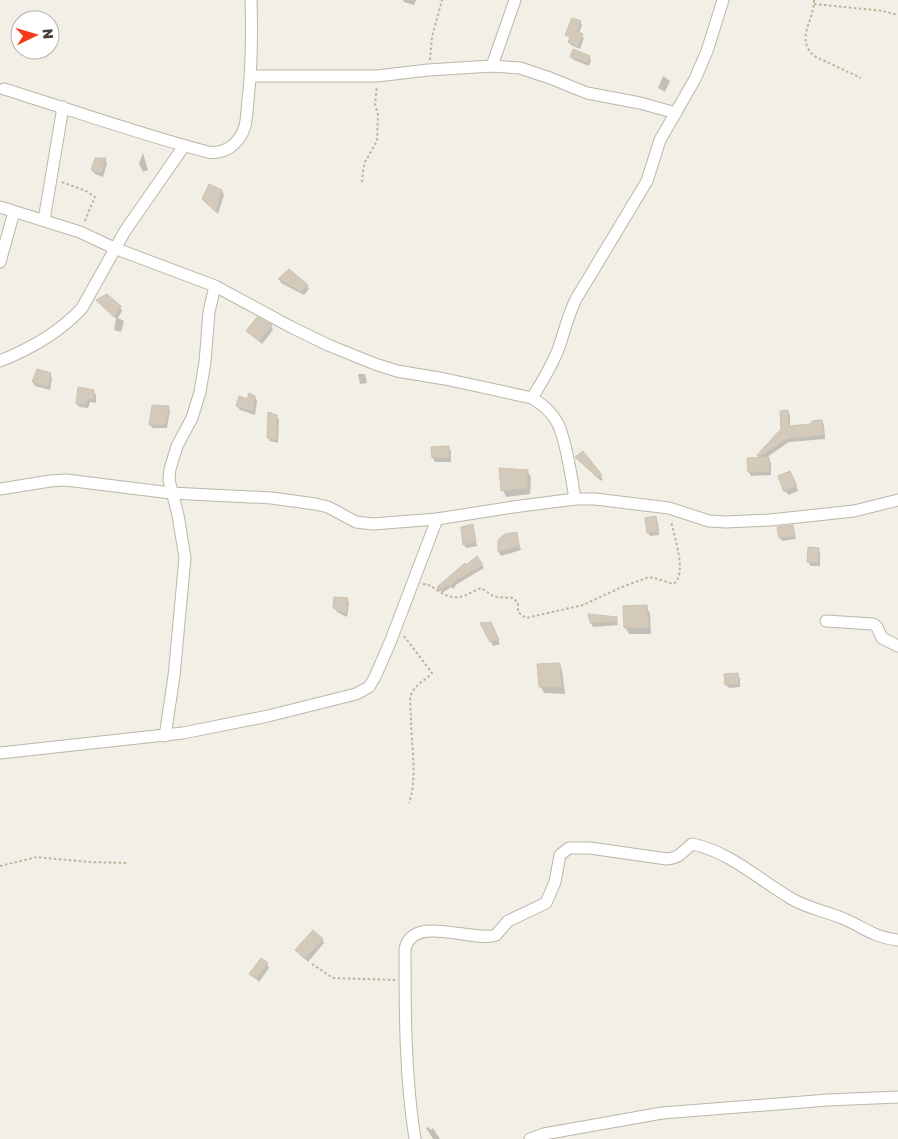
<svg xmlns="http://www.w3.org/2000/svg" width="898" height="1139" viewBox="0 0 898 1139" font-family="'Golos Text',sans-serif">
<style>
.shadow{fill:#0003}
.building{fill:#d4cabc;stroke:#cec2af}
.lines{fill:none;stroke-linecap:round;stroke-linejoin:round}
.minor-casing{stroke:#bdb6a9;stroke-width:13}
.path{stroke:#bfb29a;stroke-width:2;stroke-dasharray:2.5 2.5;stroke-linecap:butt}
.minor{stroke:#fff;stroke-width:11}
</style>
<rect width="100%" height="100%" fill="#f2efe6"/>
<g class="shadow">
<polygon points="403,0 416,0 414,5 404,2"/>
<polygon points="580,22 582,25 579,34 584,38 580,49 571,45 569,42 571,39 567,35"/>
<polygon points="571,57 589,57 591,60 589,66 574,60"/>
<polygon points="663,76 670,81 665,92 658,88"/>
<polygon points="143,153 148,170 143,172 139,164"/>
<polygon points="105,160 107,163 103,177 95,174 92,170"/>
<polygon points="222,191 224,195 218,214 203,199"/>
<polygon points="279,279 307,286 309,289 304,295 281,283"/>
<polygon points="98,301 120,307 122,311 118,318 124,321 121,332 114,330 116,319"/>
<polygon points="271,326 273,330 262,344 250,334 248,331"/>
<polygon points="50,374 52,378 50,390 35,386 33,382"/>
<polygon points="358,374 365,374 367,383 360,384"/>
<polygon points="93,391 96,395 96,403 90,402 88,408 79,407 77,403"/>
<polygon points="255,397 257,401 255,415 240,410 237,406"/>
<polygon points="168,407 170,411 167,428 152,428 150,424"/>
<polygon points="788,412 790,415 790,427 812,425 822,421 824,425 825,439 789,442 764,459 769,459 771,463 771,475 751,476 749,472 748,459 761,459 758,455 782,429"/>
<polygon points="276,416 279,420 278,443 270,441 268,437"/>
<polygon points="448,447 451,451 451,462 435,462 433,458 433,448"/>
<polygon points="577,457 600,476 603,479 601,481"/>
<polygon points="527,471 531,477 530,494 506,497 503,490"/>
<polygon points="792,476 798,491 788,495 779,477"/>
<polygon points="655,518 658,522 659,535 650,536 648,533"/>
<polygon points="472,526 477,546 466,548 464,545"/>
<polygon points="793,526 796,539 782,541 780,537"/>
<polygon points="516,533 521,550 501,556 499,552 499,540"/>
<polygon points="818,549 820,553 820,566 811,566 808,562"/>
<polygon points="477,558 484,568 457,584 453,589 451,587 442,593 438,587"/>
<polygon points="347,599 349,603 347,617 337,612 335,608"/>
<polygon points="646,607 650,613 651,634 629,634 625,627"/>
<polygon points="616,618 618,625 593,627 591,623"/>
<polygon points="482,624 492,627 500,644 493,646"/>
<polygon points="559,664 562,670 565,694 544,693 541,687"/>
<polygon points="737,675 740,678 740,687 729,688 726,684"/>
<polygon points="322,939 324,943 308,962 297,950"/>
<polygon points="267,964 269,968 259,982 251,974"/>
<polygon points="428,1127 431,1130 433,1128 440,1139 433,1139 426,1128"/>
</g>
<g class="building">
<polygon points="572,18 581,21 577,31 583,34 578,47 568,42 570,37 565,35"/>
<polygon points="573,49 590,56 587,63 570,57"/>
<polygon points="95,158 106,158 101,174 91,170"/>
<polygon points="209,184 222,190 216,212 202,199"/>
<polygon points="289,269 308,285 301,292 278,279"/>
<polygon points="107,294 121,306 114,317 96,300"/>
<polygon points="257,317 272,325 260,341 246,331"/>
<polygon points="37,369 51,373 48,387 32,382"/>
<polygon points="78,387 94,390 94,400 88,399 86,405 76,404"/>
<polygon points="249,393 255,396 253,412 236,406 239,396 247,399"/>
<polygon points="152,405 169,406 166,425 149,425"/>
<polygon points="788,410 789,426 811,424 812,421 822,420 824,435 787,439 759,457 757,455 781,429 780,411"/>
<polygon points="268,412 277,415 277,440 267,438"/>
<polygon points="449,446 449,458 432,458 431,447"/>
<polygon points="583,451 602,475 598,478 575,457"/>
<polygon points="769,457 770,472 748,472 747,458"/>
<polygon points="499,468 528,470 527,488 501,491"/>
<polygon points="790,471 797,486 784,492 778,476"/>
<polygon points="656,516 658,532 647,533 645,518"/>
<polygon points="473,524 476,542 463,545 461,527"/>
<polygon points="793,525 795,536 779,538 777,527"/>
<polygon points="517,532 519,546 498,552 498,540 505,534"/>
<polygon points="808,547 819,548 818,563 807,562"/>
<polygon points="477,556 483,565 455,581 450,587 449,585 439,591 437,587 465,563 466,565"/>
<polygon points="334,597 348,598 346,614 333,608"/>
<polygon points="647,605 649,628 624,628 623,606"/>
<polygon points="588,614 617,617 617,622 590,623"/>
<polygon points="491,622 499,640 490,642 480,623"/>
<polygon points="560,663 562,688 539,687 537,664"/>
<polygon points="738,673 739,684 725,685 724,674"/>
<polygon points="313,930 323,939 305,959 295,950"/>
<polygon points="261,958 268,963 256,979 249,974"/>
</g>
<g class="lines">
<g class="minor-casing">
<g id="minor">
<polyline points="492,66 515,0"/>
<polyline points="251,76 377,76 428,70 492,66 520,68 550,78 587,93 640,103 676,113"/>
<path d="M 4,89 C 72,110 139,134 208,152 C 225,155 240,143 245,126 C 247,118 247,108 248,100 C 252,66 252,33 251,0"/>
<path d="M 0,207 L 80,232 L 114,248 L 215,286 L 291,327 L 328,345 L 375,364 L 397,371 L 445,379 L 532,398 C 542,404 552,413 557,422 C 566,438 572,480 575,499"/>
<polyline points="44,220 63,107"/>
<polyline points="0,262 14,212"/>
<path d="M 0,361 C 30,349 60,332 82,308 L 125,231 L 184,146"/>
<path d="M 532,398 C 542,382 551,367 558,350 C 564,333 568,315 576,299 L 647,181 L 660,140 L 695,79 L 707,51 L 723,0"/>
<polyline points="0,489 50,481 66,480 171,493 272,498 315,504 328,507 356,522 373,524 437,519 513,507 575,499 595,499 669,508 709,521 726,522 770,520 854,511 898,500"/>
<polyline points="826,621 873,624 877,627 882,638 898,646"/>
<polyline points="165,736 174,676 185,558 178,515 169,480 170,469 177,446 192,418 200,392 205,362 209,312 215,286"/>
<polyline points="0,753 183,733 268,716 356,694 369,687 375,677 391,640 437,519"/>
<path d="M 415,1139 C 405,1076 405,1012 405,949 C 413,913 473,943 496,935 L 508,921 L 546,903 L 555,882 L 560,855 L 569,848 L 590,848 L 667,859 C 680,858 683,851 692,844 C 731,852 759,880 792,899 C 807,908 825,911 842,918 C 864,927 872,937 898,940"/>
<polyline points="530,1139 544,1134 662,1113 828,1100 898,1097"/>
</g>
</g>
<g class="path">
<path d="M 814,0 C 814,22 795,38 814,56 L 861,78"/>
<polyline points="814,4 883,11 898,15"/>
<polyline points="430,60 432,37 442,0"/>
<polyline points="62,182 86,191 95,197 84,223"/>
<polyline points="362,182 363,171 365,162 377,141 378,115 375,104 377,86"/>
<path d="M 423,584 C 429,584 432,587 437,590 C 457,604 464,595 481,588 L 495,597 L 513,598 L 518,603 L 518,612 L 526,618 L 583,605 L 622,587 L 649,577 L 658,579 L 673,584 C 688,576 674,536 671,521"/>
<path d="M 404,636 L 432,673 C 426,680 415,684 411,695 C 409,702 411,711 411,718 C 411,744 418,777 409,803"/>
<polyline points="0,866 37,857 88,862 128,863"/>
<polyline points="312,964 333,978 395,980"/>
</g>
<use href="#minor" class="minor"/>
</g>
<g transform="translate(35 35) rotate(85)"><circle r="24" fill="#ffffff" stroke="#b5b2ae"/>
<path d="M0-4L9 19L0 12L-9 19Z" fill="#f43c1c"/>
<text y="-8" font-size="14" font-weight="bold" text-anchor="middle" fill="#453f35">N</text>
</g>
</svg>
